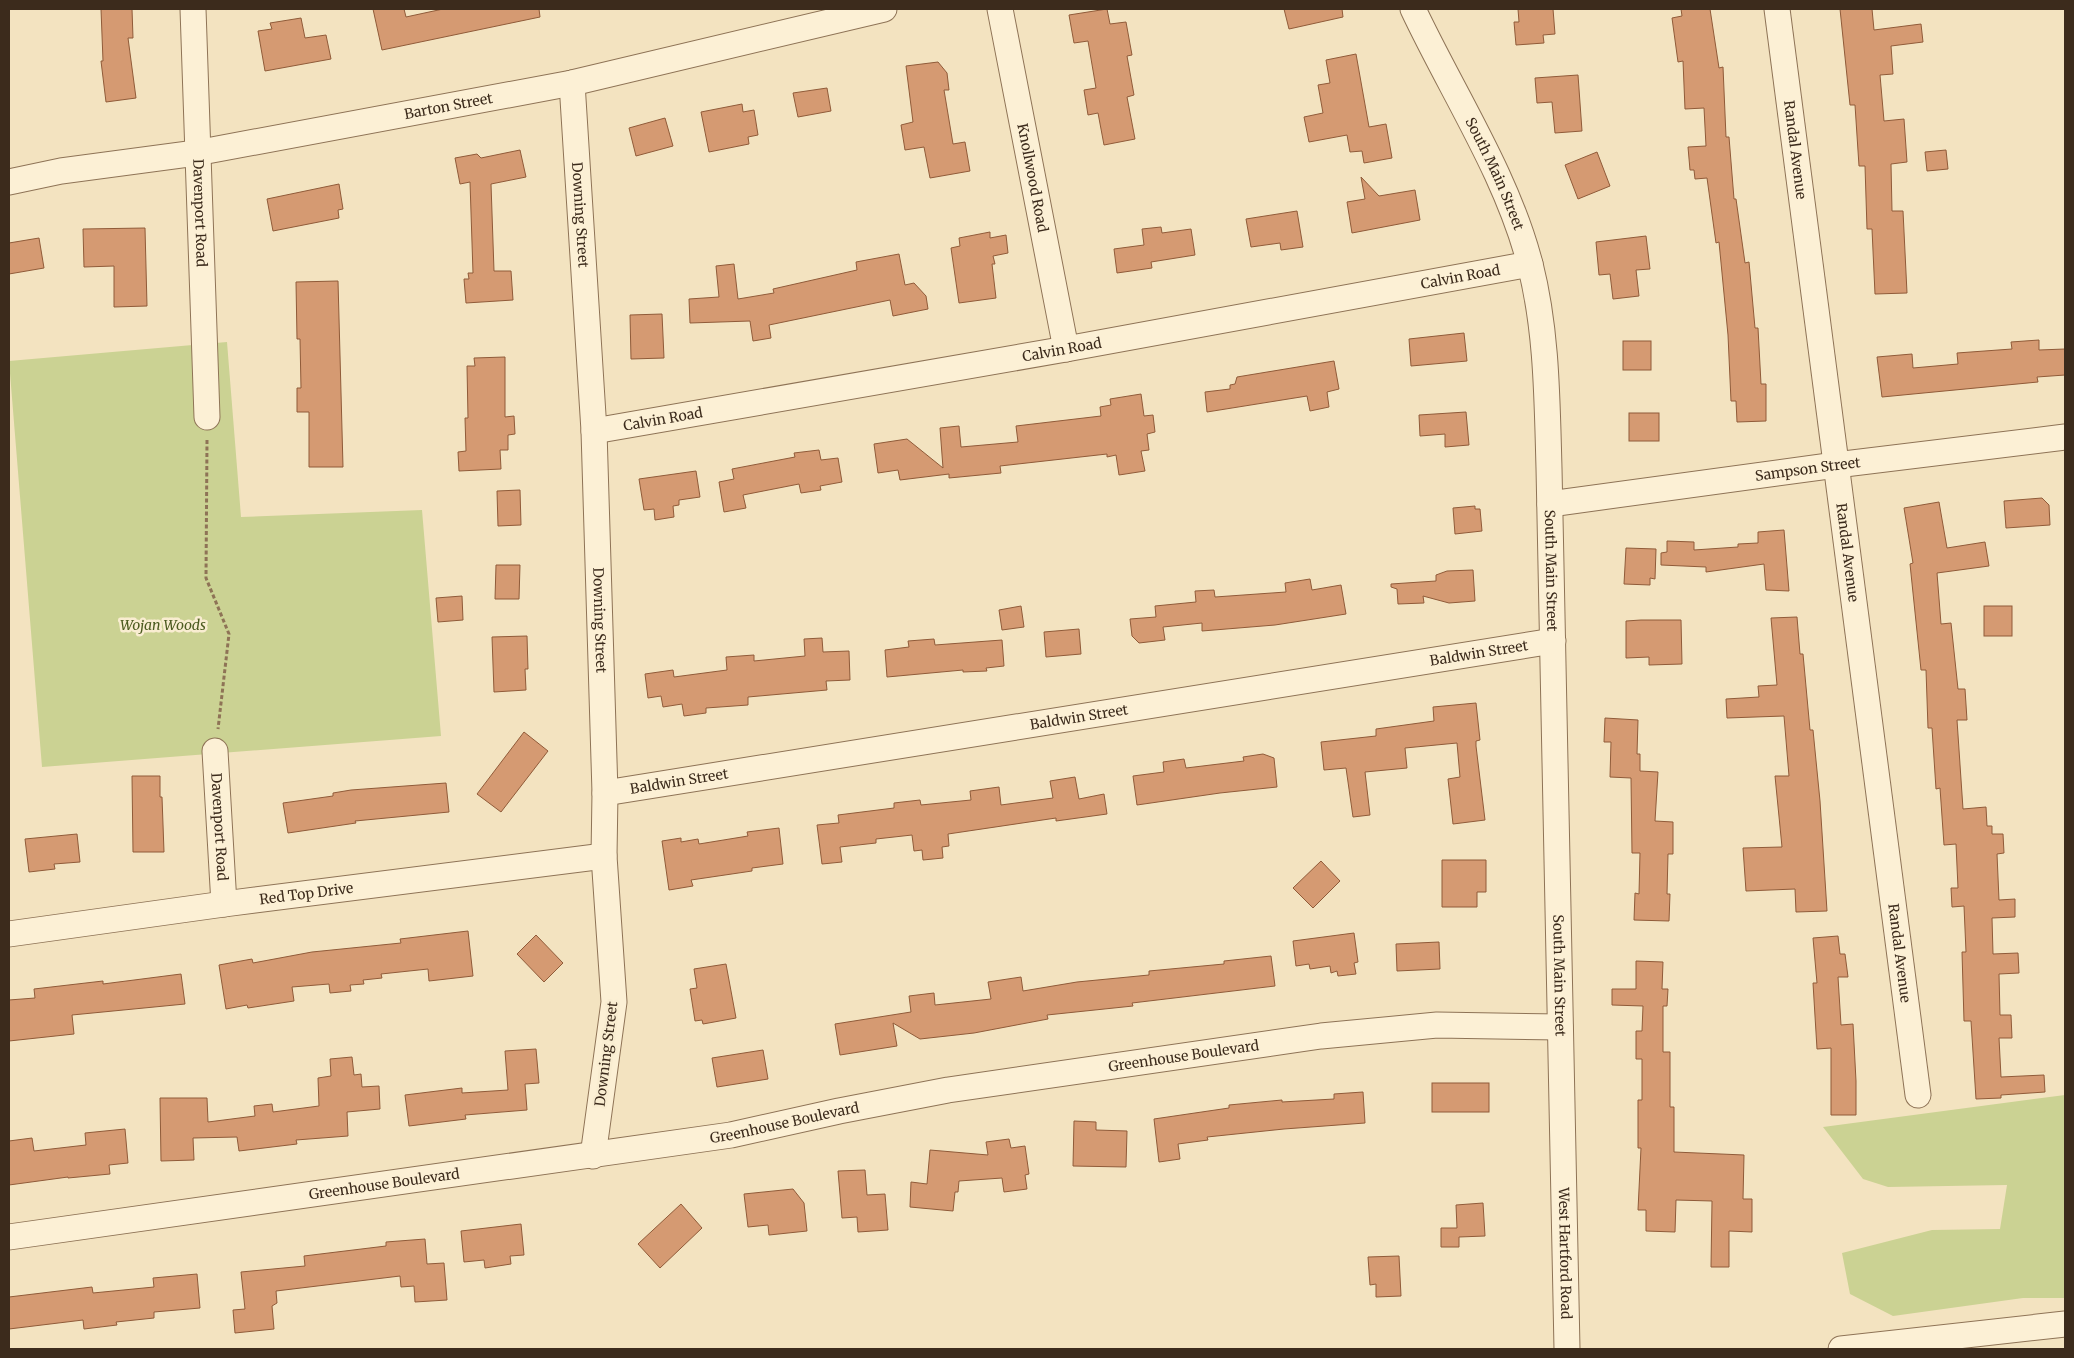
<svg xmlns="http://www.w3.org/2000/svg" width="2074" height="1358" viewBox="0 0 2074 1358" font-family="Merriweather,serif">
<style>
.green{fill:#cbd293}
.building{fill:#d59a72;stroke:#905b39}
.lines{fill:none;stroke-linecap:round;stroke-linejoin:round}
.minor-casing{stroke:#8e7356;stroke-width:27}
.path{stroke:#8e7356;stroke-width:3;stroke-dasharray:4 2.5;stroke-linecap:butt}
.minor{stroke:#fcf0d5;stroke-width:25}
.labels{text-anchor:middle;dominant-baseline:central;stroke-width:5;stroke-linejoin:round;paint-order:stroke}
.street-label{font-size:14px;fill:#3c2b1c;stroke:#f9edd1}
.park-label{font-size:14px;font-style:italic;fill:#4c5b20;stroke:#f9edd1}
</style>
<rect width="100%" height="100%" fill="#f3e3c0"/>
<g class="green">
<polygon points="227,342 241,517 422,510 441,736 42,767 9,361"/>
<polygon points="2065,1095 2065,1298 2023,1298 1893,1316 1850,1294 1842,1253 1932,1230 2000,1229 2007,1185 1888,1187 1863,1179 1823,1127"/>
</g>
<g class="building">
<polygon points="101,9 132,9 133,38 128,38 136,98 106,102 101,61 103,61"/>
<polygon points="373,9 404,9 406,17 443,9 539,9 540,17 382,50"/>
<polygon points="1107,9 1110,24 1126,22 1132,55 1127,56 1134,95 1127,97 1135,139 1104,145 1098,113 1088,115 1084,90 1096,88 1088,41 1074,43 1069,15"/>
<polygon points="1284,9 1342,9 1343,17 1289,29"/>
<polygon points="1518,9 1553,9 1555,34 1543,35 1544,43 1516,45 1514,22 1519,22"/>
<polygon points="1681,9 1710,9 1719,68 1723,67 1726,137 1729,137 1734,199 1736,199 1745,263 1749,262 1755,328 1758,328 1761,384 1766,384 1766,421 1737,422 1736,401 1731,401 1728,335 1719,242 1716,243 1707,178 1695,179 1694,170 1690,170 1688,147 1706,146 1704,108 1685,109 1683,61 1678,62 1672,18 1682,16"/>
<polygon points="1840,9 1872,9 1874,30 1921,24 1923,42 1891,46 1893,74 1880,75 1884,121 1904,119 1907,162 1891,164 1892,211 1903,211 1907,293 1875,294 1872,229 1867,229 1865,166 1859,166 1855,105 1850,105"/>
<polygon points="301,18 305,38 326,35 331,59 265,71 258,31 272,29 270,23"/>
<polygon points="1356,54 1369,127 1386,124 1392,158 1364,163 1362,151 1350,152 1347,135 1309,142 1304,117 1323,113 1318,85 1330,83 1326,60"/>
<polygon points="938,62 947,73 949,90 944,90 953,144 965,142 970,171 930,178 924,147 905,150 901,125 913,122 906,66"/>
<polygon points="1578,75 1582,131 1555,133 1552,102 1537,103 1535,78"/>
<polygon points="827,88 831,111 798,117 793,93"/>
<polygon points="742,104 743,112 754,110 758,135 748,137 749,144 709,152 701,112"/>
<polygon points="665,118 673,146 636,156 629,128"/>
<polygon points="520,150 526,177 491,184 494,271 511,271 513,300 466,303 464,279 469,279 468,273 473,273 470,182 460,184 455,158 477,154 481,158"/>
<polygon points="1946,150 1948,169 1927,171 1925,152"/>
<polygon points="1597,152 1610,186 1578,199 1565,165"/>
<polygon points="1361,177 1379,196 1415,190 1420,220 1352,233 1347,202 1365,199"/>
<polygon points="339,184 343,209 338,210 339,218 273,231 267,199"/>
<polygon points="1297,211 1303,247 1281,250 1280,243 1251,247 1246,219"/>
<polygon points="1161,227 1162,233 1191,229 1195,255 1151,262 1152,268 1117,273 1114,249 1144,245 1142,229"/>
<polygon points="145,228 147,306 114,307 114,266 84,267 83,229"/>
<polygon points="990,232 990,238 1006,235 1008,253 993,256 995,264 992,264 996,298 959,303 951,248 960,246 959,238"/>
<polygon points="1646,236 1650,269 1636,270 1639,296 1613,299 1610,274 1599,275 1596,242"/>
<polygon points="39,238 44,268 9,274 9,243"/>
<polygon points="899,254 905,285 914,283 926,296 928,309 893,316 890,300 769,325 771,338 753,341 750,321 690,323 689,299 719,297 716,266 734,264 738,299 774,293 773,289 857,270 856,262"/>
<polygon points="338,281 343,467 309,467 309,412 297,412 297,388 301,388 300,339 297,339 296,282"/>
<polygon points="662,314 664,358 631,359 630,315"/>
<polygon points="1464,333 1467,361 1411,366 1409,339"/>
<polygon points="2039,340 2039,350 2065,349 2065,375 2037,377 2038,382 1882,397 1877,357 1912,354 1913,368 1958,364 1957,353 2012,349 2011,342"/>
<rect x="1623" y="341" width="28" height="29"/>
<polygon points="505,357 505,417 514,416 515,434 508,435 508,450 500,450 501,469 459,471 458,452 466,451 465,418 468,418 467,366 475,366 474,358"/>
<polygon points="1334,361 1339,389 1327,392 1329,407 1310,411 1307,396 1207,412 1205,392 1230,389 1230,385 1235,384 1237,377"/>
<polygon points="1141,394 1144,416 1153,415 1155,432 1147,434 1149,450 1141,451 1145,471 1119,475 1116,455 1107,457 1107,454 1000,466 1001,473 949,478 949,474 900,480 898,470 878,473 874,444 907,439 943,468 940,428 959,426 961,447 1018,442 1016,426 1101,416 1100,407 1111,405 1110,399"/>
<polygon points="1466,412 1469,445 1445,447 1445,434 1420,436 1419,415"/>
<rect x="1629" y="413" width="30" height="28"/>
<polygon points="819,450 821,460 838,458 842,482 820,486 821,490 801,493 799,484 743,495 746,508 724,512 719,482 734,479 732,469 795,457 794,453"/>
<polygon points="696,471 700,497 679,500 679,505 673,506 674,517 655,520 654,509 644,510 639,479"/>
<polygon points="520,490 521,525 498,526 497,491"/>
<polygon points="2042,498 2049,505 2050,525 2006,528 2004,501"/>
<polygon points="1939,502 1947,548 1985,542 1989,566 1937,573 1941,624 1951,623 1958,689 1965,689 1967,720 1957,720 1963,809 1986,807 1987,826 1992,826 1992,834 2003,834 2004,853 1997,854 1999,900 2015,899 2015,917 1992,918 1993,954 2018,953 2019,973 1999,974 2000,1015 2011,1015 2012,1038 1999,1038 2001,1077 2044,1075 2045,1092 2001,1095 2001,1098 1976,1099 1971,1021 1964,1021 1962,952 1966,952 1964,906 1952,907 1951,888 1958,888 1956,844 1944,845 1940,788 1936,789 1932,728 1928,728 1926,670 1921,670 1910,564 1913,563 1904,508"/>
<polygon points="1475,506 1475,509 1480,509 1482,531 1455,534 1453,508"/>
<polygon points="1784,530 1789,591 1766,590 1764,564 1706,572 1706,567 1661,565 1661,553 1667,552 1667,541 1694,542 1694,550 1738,547 1738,544 1758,543 1758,532"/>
<polygon points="1626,548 1656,549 1655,579 1650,578 1650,585 1624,584"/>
<polygon points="496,565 520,565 519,599 495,599"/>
<polygon points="1473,570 1475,601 1449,603 1423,596 1424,603 1398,604 1397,589 1391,587 1391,584 1436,581 1436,575 1447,571"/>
<polygon points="1310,579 1312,590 1341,585 1346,614 1275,625 1202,631 1202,623 1163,627 1165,640 1139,643 1132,636 1130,619 1156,617 1155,606 1196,602 1195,591 1214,590 1215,597 1286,592 1285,583"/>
<polygon points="462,596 463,620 438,622 436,598"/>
<polygon points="1021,606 1024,627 1002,630 999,610"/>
<rect x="1984" y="606" width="28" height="30"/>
<polygon points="1797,617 1800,654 1803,654 1810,730 1813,730 1820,801 1827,911 1796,912 1795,889 1746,891 1743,848 1782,847 1775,776 1789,776 1784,716 1727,718 1726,699 1759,697 1758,686 1777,685 1771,618"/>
<polygon points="1641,620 1681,620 1682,664 1649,665 1649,657 1626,658 1626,621"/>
<polygon points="1079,629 1081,654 1046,657 1044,632"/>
<polygon points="527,636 528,669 525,669 526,690 494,692 492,637"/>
<polygon points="822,638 823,652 849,651 850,680 826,681 827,690 748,697 748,705 706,708 706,713 684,716 682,704 663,707 661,696 648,698 645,674 673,670 674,677 727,670 726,657 754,655 754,661 805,656 804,639"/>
<polygon points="934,639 935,645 1002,640 1004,666 986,668 987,671 963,672 963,670 887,677 885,650 909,647 908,641"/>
<polygon points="1476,703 1480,740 1476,741 1476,746 1485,820 1453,824 1448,779 1460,777 1457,743 1405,748 1407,768 1365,772 1370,815 1353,817 1346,768 1324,770 1321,742 1376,736 1376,729 1434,721 1433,707"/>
<polygon points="1605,718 1638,720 1637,754 1640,754 1640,771 1658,772 1655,821 1673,822 1673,854 1668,854 1667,894 1670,894 1669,921 1634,920 1635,893 1639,894 1640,853 1632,853 1631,778 1610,777 1611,742 1604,742"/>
<polygon points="524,732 548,751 501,812 477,794"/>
<polygon points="1263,754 1274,758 1277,787 1220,793 1137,805 1133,776 1164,772 1163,762 1184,759 1186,768 1244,761 1243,757"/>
<polygon points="132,776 160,776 160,797 162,797 164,852 133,852"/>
<polygon points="1075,777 1079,799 1104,794 1107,814 1056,821 1056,818 948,834 949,846 942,847 943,858 923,860 922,850 914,851 912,835 876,839 876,843 840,847 842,862 822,864 817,825 839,823 838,815 894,808 894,803 920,800 921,805 971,800 970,791 999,787 1001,805 1053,798 1050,781"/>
<polygon points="446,783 449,812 355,821 356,823 288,833 283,803 333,796 333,793 351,790"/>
<polygon points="779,828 783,864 752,868 752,871 691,880 693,886 669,890 662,841 681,838 681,842 698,839 699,844 748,836 747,832"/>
<polygon points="77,834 80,862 54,864 55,869 29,872 25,839"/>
<polygon points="1442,860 1486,860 1486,892 1477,892 1477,907 1442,907"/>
<polygon points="1321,861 1340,881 1313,908 1293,888"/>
<polygon points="468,931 473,976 429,981 428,969 381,974 382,978 363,980 364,984 350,985 351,991 330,993 329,984 292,987 294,1001 248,1008 247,1005 226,1009 219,965 252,959 253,963 312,952 401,943 400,939"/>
<polygon points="1354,933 1358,962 1354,963 1356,974 1338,976 1337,971 1331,973 1330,966 1310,969 1309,964 1296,966 1293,941"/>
<polygon points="536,935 563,963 544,982 517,954"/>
<polygon points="1838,936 1840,954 1845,954 1848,977 1838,977 1841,1025 1853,1024 1856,1081 1856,1115 1831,1115 1831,1048 1817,1049 1813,983 1817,983 1813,938"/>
<polygon points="1439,942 1440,969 1397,971 1396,944"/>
<polygon points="1271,956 1275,986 1132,1003 1133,1006 1047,1015 1048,1019 974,1033 920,1039 893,1023 897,1046 840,1055 835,1024 911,1012 909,996 934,993 935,1005 991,999 988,982 1021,977 1023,991 1077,982 1149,975 1149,971 1224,964 1224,961"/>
<polygon points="1636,961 1663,962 1662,989 1668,989 1667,1006 1663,1006 1663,1052 1670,1052 1670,1107 1674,1107 1674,1152 1744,1155 1743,1199 1752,1199 1752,1232 1729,1231 1729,1267 1711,1267 1712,1201 1676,1200 1675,1232 1646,1231 1646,1210 1638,1210 1641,1148 1638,1148 1638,1100 1642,1100 1642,1059 1636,1059 1636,1031 1642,1031 1643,1006 1612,1005 1612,989 1636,989"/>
<polygon points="726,964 736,1018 703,1024 702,1020 695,1021 690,989 697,988 694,969"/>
<polygon points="181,974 185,1004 72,1015 74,1034 9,1041 9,1000 35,998 34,989 103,981 103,984"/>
<polygon points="536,1049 539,1083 525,1084 527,1110 465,1115 466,1119 409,1126 405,1095 462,1088 462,1093 508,1090 505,1051"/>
<polygon points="763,1050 768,1079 717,1087 712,1058"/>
<polygon points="352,1057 354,1075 361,1074 362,1087 379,1086 380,1109 347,1112 348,1136 296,1140 297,1144 239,1151 237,1137 193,1138 194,1160 161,1161 160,1098 207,1098 208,1122 255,1116 254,1106 272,1104 273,1112 319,1106 318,1078 331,1076 330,1059"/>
<rect x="1432" y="1083" width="57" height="29"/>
<polygon points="1363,1092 1365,1123 1284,1129 1207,1137 1208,1140 1178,1144 1180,1159 1159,1162 1154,1119 1229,1108 1229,1105 1282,1100 1282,1102 1334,1099 1334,1094"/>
<polygon points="1074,1121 1096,1122 1096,1130 1127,1131 1126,1167 1073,1166"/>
<polygon points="125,1129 128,1163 109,1165 110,1174 68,1178 68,1177 9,1185 9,1141 32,1138 34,1151 86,1145 85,1133"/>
<polygon points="1009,1139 1011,1148 1025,1146 1029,1174 1025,1175 1027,1189 1004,1192 1002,1178 959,1181 958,1192 955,1192 953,1211 910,1207 911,1182 927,1184 930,1150 988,1155 986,1142"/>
<polygon points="865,1170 867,1195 885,1194 888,1230 858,1232 857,1217 842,1218 838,1171"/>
<polygon points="793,1189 804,1203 807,1231 769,1235 768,1225 748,1227 744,1194"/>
<polygon points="1483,1203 1485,1236 1459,1237 1459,1247 1441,1247 1441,1228 1457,1228 1456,1205"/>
<polygon points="681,1204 702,1228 660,1268 638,1244"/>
<polygon points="521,1224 524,1255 510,1256 511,1264 485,1268 484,1260 464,1262 461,1231"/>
<polygon points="425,1239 427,1264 444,1263 447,1300 415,1302 414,1286 401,1287 400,1276 276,1291 277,1303 272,1306 274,1329 235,1333 233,1310 245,1309 241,1272 305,1266 304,1256 386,1246 386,1242"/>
<polygon points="1399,1256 1401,1296 1376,1297 1376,1284 1370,1285 1368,1257"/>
<polygon points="197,1274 200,1308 154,1312 154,1318 116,1322 117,1325 84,1329 83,1320 9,1329 9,1297 92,1287 93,1293 154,1287 153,1278"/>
</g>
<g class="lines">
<g class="minor-casing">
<g id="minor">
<path id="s1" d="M 193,9 L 207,417"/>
<path id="s2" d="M 1000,9 L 1066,349"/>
<path id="s3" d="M 1413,9 C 1452,92 1507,175 1530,264 C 1547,331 1547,399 1549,468 L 1567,1349"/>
<path id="s4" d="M 1777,9 L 1918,1095"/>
<path id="s5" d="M 572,83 L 594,431 L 605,793 L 604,856 L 614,1002 L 593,1156"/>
<path id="s6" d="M 9,182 L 61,171 L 196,153 L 572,83 L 884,9"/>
<path id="s7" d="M 594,431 L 1066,349 L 1530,264"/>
<path id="s8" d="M 1550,504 L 1836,465 L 2065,437"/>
<path id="s9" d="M 215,751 L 224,904"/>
<path id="s10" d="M 605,793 L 1553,641"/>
<path id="s11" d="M 9,934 L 224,904 L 604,856"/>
<path id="s12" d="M 9,1237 L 731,1135 L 839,1111 L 948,1090 L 1321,1036 L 1437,1025 L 1560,1027"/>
<polyline points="1841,1349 2065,1324"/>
</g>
</g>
<polyline class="path" points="207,440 206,578 229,634 218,729"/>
<use href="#minor" class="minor"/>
</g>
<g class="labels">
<g class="street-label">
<text stroke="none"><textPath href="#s6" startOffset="446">Barton Street</textPath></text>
<text stroke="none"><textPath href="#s4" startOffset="142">Randal Avenue</textPath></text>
<text stroke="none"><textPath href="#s3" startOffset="184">South Main Street</textPath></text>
<text stroke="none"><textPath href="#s2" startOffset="172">Knollwood Road</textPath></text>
<text stroke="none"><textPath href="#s1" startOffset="204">Davenport Road</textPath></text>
<text stroke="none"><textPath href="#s5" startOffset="132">Downing Street</textPath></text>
<text stroke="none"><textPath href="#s7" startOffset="880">Calvin Road</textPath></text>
<text stroke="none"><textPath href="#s7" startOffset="475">Calvin Road</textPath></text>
<text stroke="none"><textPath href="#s7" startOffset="70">Calvin Road</textPath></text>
<text stroke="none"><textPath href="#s8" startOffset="260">Sampson Street</textPath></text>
<text stroke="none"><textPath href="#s4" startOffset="548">Randal Avenue</textPath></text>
<text stroke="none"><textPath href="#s3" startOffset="589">South Main Street</textPath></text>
<text stroke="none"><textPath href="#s5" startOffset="538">Downing Street</textPath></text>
<text stroke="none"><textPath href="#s10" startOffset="885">Baldwin Street</textPath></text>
<text stroke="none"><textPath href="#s10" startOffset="480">Baldwin Street</textPath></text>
<text stroke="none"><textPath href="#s10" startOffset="75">Baldwin Street</textPath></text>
<text stroke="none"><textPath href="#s9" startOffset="76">Davenport Road</textPath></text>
<text stroke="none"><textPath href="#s11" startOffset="300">Red Top Drive</textPath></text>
<text stroke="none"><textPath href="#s4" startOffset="952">Randal Avenue</textPath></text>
<text stroke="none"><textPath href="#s3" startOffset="994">South Main Street</textPath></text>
<text transform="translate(606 1054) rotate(-83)">Downing Street</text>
<text stroke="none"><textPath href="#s12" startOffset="1189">Greenhouse Boulevard</textPath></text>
<text stroke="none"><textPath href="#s12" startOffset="784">Greenhouse Boulevard</textPath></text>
<text stroke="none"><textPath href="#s12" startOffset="379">Greenhouse Boulevard</textPath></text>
<text stroke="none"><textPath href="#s3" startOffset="1272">West Hartford Road</textPath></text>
</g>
<g class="park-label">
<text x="163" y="625">Wojan Woods</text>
</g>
</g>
<rect width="2074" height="1358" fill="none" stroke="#3c2b1c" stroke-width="20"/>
</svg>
